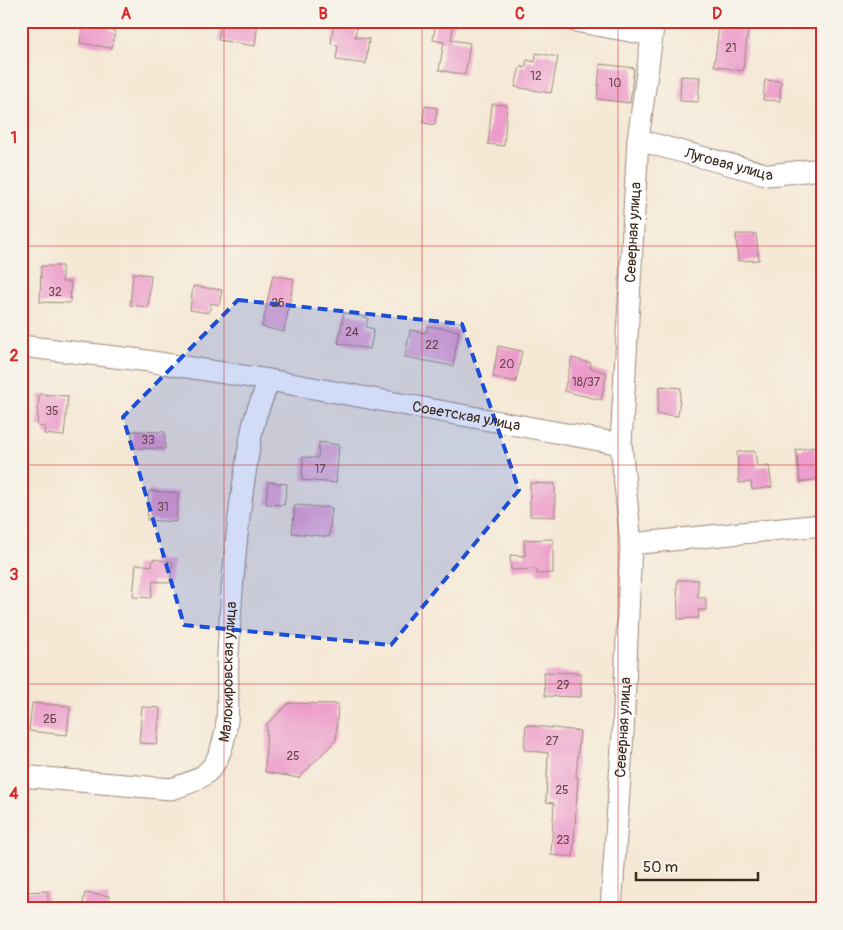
<svg xmlns="http://www.w3.org/2000/svg" width="843" height="930" viewBox="0 0 843 930" font-family="Pangolin,sans-serif">
<style>
.building{fill:#ec9dcb}
.lines{fill:none;stroke-linecap:round;stroke-linejoin:round}
.minor-casing{stroke:#98897a;stroke-width:23}
.minor{stroke:#fff;stroke-width:21}
.marked{fill:#1d4ed8;fill-opacity:0.2;stroke:#1d4ed8;stroke-width:4;stroke-dasharray:10 6;stroke-linejoin:round}
.grid{fill:none;stroke:#d62828;stroke-width:1;stroke-opacity:0.55}
.labels{text-anchor:middle;dominant-baseline:central;stroke-width:4.5;stroke-linejoin:round;paint-order:stroke}
.number-label{font-size:12px;fill:#674749}
.street-label{font-size:15px;fill:#3b2a1e;stroke:#f7f3e8}
.neatline{fill:none;stroke:#d62828;stroke-width:2}
.grid-label{font-size:16px;text-anchor:middle;font-weight:bold;fill:#d62828}
</style>
<rect width="100%" height="100%" fill="#f7f3e8"/>
<filter id="ink" filterUnits="userSpaceOnUse"><feTurbulence type="fractalNoise" baseFrequency=".02" numOctaves="2"/><feDisplacementMap in="SourceGraphic" scale="10" xChannelSelector="R" yChannelSelector="G"/><feConvolveMatrix kernelMatrix="1 2 1 2 8 2 1 2 1" color-interpolation-filters="sRGB"/></filter>
<filter id="wash" filterUnits="userSpaceOnUse"><feTurbulence type="fractalNoise" baseFrequency=".0096" numOctaves="4" result="noise"/><feDisplacementMap in="SourceGraphic" scale="20" xChannelSelector="R" yChannelSelector="G"/><feGaussianBlur stdDeviation="1.12" result="paint"/><feColorMatrix in="noise" values="0 0 0 0 0 0 0 0 0 0 0 0 0 0 0 0 0 1.4 0 .05"/><feComposite in="paint" operator="in"/></filter>
<g filter="url(#wash)">
<rect width="100%" height="100%" fill="#f5e8d5"/>
<g id="blocks">
<g class="building">
<polygon points="83,21 111,21 110,30 115,31 112,48 80,43"/>
<polygon points="221,21 258,21 255,46 218,40"/>
<polygon points="334,21 357,25 355,37 369,39 366,64 336,60 338,45 331,44"/>
<polygon points="436,21 454,21 451,40 470,43 465,75 439,70 444,42 433,40"/>
<polygon points="719,27 748,30 743,71 714,66"/>
<polygon points="536,53 558,57 551,93 515,87 520,66 525,68 527,60 535,62"/>
<polygon points="600,64 634,68 630,103 597,99"/>
<polygon points="681,76 700,77 698,102 680,101"/>
<polygon points="765,80 781,81 780,101 763,100"/>
<polygon points="492,104 507,105 504,146 488,144"/>
<polygon points="425,106 437,108 435,125 423,123"/>
<polygon points="736,234 756,234 759,260 738,261"/>
<polygon points="41,266 62,266 62,282 71,282 70,303 40,302"/>
<polygon points="133,273 151,275 148,307 130,305"/>
<polygon points="273,275 294,279 284,332 262,327"/>
<polygon points="193,286 222,290 219,305 211,303 209,313 190,310"/>
<polygon points="344,313 368,318 366,327 374,329 370,349 338,343"/>
<polygon points="428,326 459,331 453,366 405,357 410,330 426,333"/>
<polygon points="498,346 522,351 516,382 493,377"/>
<polygon points="572,358 591,363 590,368 607,373 601,400 564,391"/>
<polygon points="660,386 681,388 678,416 657,414"/>
<polygon points="39,394 68,396 64,436 44,434 45,427 37,426"/>
<polygon points="132,431 165,432 165,449 132,448"/>
<polygon points="319,442 339,445 336,483 302,480 303,457 318,458"/>
<polygon points="814,447 820,479 800,482 796,450"/>
<polygon points="755,451 757,467 769,466 772,487 752,490 751,482 739,483 737,452"/>
<polygon points="268,482 287,484 284,505 266,504"/>
<polygon points="530,483 555,484 555,517 530,516"/>
<polygon points="149,491 178,493 176,522 147,520"/>
<polygon points="295,505 332,508 329,537 292,533"/>
<polygon points="553,539 553,573 537,574 537,569 511,570 510,555 525,556 524,540"/>
<polygon points="153,559 173,562 170,583 153,581 151,598 133,597 136,564 152,566"/>
<polygon points="677,580 698,580 698,598 706,598 706,610 698,610 699,618 678,619"/>
<polygon points="544,672 581,673 581,697 545,696"/>
<polygon points="32,703 70,706 67,735 29,731"/>
<polygon points="289,703 338,704 336,740 299,778 265,772 267,724"/>
<polygon points="142,707 160,708 157,744 139,743"/>
<polygon points="526,725 580,731 576,777 578,777 573,857 551,855 554,803 546,802 548,753 524,750"/>
<polygon points="48,891 48,909 21,909 21,892"/>
<polygon points="85,893 109,896 107,909 82,909"/>
</g>
</g>
</g>
<g filter="url(#ink)">
<use href="#blocks" fill-opacity="0" stroke="#98897a" stroke-width="1"/>
<g class="lines">
<g class="minor-casing">
<g id="minor">
<polyline points="575,21 651,35"/>
<path id="s1" d="M 638,140 L 769,175 L 822,169"/>
<path id="s2" d="M 21,346 L 141,360 L 269,380 L 621,444 L 631,544 L 822,525"/>
<path id="s3" d="M 621,444 L 638,140 L 654,21"/>
<path id="s4" d="M 21,776 L 171,789 C 190,783 208,778 217,759 C 233,727 226,688 228,654 C 231,598 235,542 243,487 C 247,463 249,438 256,415 C 260,403 265,392 269,380"/>
<path id="s5" d="M 611,909 L 623,733 L 631,544"/>
</g>
</g>
<use href="#minor" class="minor"/>
</g>
</g>
<path class="marked" d="M 238,300 L 462,324 L 519,490 L 391,645 L 184,625 L 123,417 Z"/>
<path class="grid" d="M 224,21 L 224,909M 422,21 L 422,909M 618,21 L 618,909M 21,246 L 822,246M 21,465 L 822,465M 21,684 L 822,684"/>
<g class="labels">
<g class="number-label">
<text x="731" y="48">21</text>
<text x="536" y="76">12</text>
<text x="615" y="83">10</text>
<text x="55" y="292">32</text>
<text x="278" y="303">26</text>
<text x="352" y="332">24</text>
<text x="432" y="345">22</text>
<text x="507" y="364">20</text>
<text x="586" y="382">18/37</text>
<text x="52" y="411">35</text>
<text x="148" y="440">33</text>
<text x="320" y="469">17</text>
<text x="163" y="507">31</text>
<text x="563" y="685">29</text>
<text x="50" y="719">2Б</text>
<text x="552" y="741">27</text>
<text x="293" y="756">25</text>
<text x="562" y="790">25</text>
<text x="563" y="840">23</text>
</g>
<g class="street-label">
<text stroke="none"><textPath href="#s1" startOffset="94">Луговая улица</textPath></text>
<text stroke="none"><textPath href="#s3" startOffset="212">Северная улица</textPath></text>
<text stroke="none"><textPath href="#s2" startOffset="451">Советская улица</textPath></text>
<text stroke="none"><textPath href="#s4" startOffset="296">Малокировская улица</textPath></text>
<text stroke="none"><textPath href="#s5" startOffset="182">Северная улица</textPath></text>
</g>
</g>
<rect width="843" height="930" fill="none" stroke="#f7f3e8" stroke-width="55"/>
<path d="M636 872v8h122v-8" fill="none" stroke="#3b2a1e" stroke-width="2.5"/>
<text x="643" y="872" font-size="15" fill="#3b2a1e" stroke="#f7f3e8" stroke-width="4" paint-order="stroke">50 m</text>
<rect x="28" y="28" width="788" height="874" class="neatline"/>
<g class="grid-label">
<text x="126" y="19">A</text>
<text x="323" y="19">B</text>
<text x="520" y="19">C</text>
<text x="717" y="19">D</text>
<text x="14" y="143">1</text>
<text x="14" y="361">2</text>
<text x="14" y="580">3</text>
<text x="14" y="799">4</text>
</g>
</svg>
